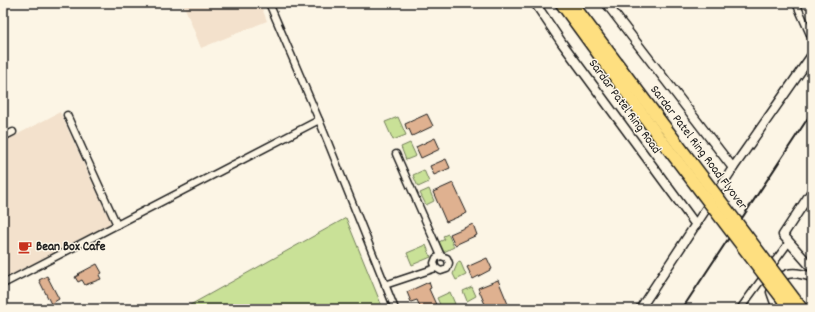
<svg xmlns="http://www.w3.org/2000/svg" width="815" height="312" viewBox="0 0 815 312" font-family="Dekko,sans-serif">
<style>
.built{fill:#f3e1cc}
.green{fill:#c9e197;stroke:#727e5a}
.building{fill:#dfb190;stroke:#1c1c1c}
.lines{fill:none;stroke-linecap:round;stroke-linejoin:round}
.street-casing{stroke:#1c1c1c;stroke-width:9}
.secondary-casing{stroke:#1c1c1c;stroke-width:11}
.highway-casing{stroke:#1c1c1c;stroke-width:14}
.street{stroke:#fcf5e5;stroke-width:6}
.secondary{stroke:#fcf5e5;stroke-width:8}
.highway{stroke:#fedf80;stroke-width:11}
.rail{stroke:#1c1c1c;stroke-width:2}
.highway-bridge-casing{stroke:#1c1c1c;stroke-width:14;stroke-linecap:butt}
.highway-bridge{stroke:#fedf80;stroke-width:11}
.labels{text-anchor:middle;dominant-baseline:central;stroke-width:3;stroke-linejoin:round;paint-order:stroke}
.street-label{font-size:13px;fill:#1c1c1c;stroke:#fcf5e5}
.poi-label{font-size:13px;font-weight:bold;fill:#1c1c1c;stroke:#fcf5e5;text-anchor:start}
</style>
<rect width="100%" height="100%" fill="#fcf5e5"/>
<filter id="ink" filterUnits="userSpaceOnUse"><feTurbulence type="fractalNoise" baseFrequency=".025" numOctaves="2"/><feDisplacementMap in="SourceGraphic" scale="8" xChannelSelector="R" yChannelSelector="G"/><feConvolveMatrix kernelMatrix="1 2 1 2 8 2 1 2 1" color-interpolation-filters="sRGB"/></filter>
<g filter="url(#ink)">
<g class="built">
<polygon points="183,3 260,3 267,21 201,48"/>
<polygon points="60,112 111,223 3,279 3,142"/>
</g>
<g class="green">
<polygon points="398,117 406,135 393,140 385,122"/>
<polygon points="410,143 416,156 406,160 401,147"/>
<polygon points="424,170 429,182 418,187 413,175"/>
<polygon points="429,189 434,201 426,205 420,193"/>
<polygon points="346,218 383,309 183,309"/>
<polygon points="448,234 454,247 444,252 439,242 445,239 443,236"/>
<polygon points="426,245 431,257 412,265 407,253"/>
<polygon points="460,261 466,275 456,280 453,274 458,262"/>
<polygon points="472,287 476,296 467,301 463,291"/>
<polygon points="450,292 455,304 442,309 437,298"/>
</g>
<g class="building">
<polygon points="427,114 433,126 412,136 409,129 407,130 405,124"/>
<polygon points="435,138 440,149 421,158 416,147"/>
<polygon points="446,159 450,168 434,175 430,166"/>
<polygon points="453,183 467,213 446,222 433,192"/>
<polygon points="473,224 477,235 455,245 450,234"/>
<polygon points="487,258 492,269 473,279 467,267"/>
<polygon points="97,264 102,273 99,275 101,279 85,285 82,280 78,282 75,277 79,275 78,274"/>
<polygon points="47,276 59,299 51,304 39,280"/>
<polygon points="498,280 503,292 510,309 487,309 478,288"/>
<polygon points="429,282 431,288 429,289 438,309 421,309 417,300 411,302 407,292"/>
</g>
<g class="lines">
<g class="street-casing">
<g id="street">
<polyline points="269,3 319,120 395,309"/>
<polyline points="796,3 812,39"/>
<polyline points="67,115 117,225"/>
<polyline points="3,137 13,132"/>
<polyline points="396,154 441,256"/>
<polyline points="3,284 319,120"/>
<polyline points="385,285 436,268 441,271 447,269 449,263 447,258 441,256 436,258 434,263 436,268"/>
<polyline points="740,309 789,242"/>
</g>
</g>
<g class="secondary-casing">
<g id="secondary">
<polyline points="535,3 562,43 696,225"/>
<polyline points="606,3 733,168"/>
<polyline points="812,191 783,235 812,268"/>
<polyline points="640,309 733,168 812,55"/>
<path d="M 777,309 L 771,292 C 782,271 791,270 812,277"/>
</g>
</g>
<g class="highway-casing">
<g id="highway">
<polyline points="561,3 656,133"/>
<polyline points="572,3 665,127"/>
</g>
</g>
<use href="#street" class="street"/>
<use href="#secondary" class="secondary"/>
<use href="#highway" class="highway"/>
<polyline class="rail" points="682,309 812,112"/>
<g class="highway-bridge-casing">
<g id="highway-bridge">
<polyline points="665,127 802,309"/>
<polyline points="656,133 790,309"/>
</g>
</g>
<use href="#highway-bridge" class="highway-bridge"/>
</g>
</g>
<defs>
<g id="cafe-bare" transform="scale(1.08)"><path d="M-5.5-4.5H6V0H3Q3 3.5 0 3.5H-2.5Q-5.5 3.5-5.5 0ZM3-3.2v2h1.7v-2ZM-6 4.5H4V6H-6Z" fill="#c8321e" stroke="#fcf5e5" stroke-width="2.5" paint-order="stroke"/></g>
</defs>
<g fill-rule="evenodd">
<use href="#cafe-bare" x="25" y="247"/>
</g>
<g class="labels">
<g class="street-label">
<text transform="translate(624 107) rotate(54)">Sardar Patel Ring Road</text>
<text transform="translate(698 148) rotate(53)">Sardar Patel Ring Road Flyover</text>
</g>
<g class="poi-label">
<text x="36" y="247">Bean Box Cafe</text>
</g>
</g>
<rect width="815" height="312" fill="none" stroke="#fcf5e5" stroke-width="16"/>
<rect x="8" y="8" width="799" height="296" fill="none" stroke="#1c1c1c" stroke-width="1.5" filter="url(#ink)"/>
</svg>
